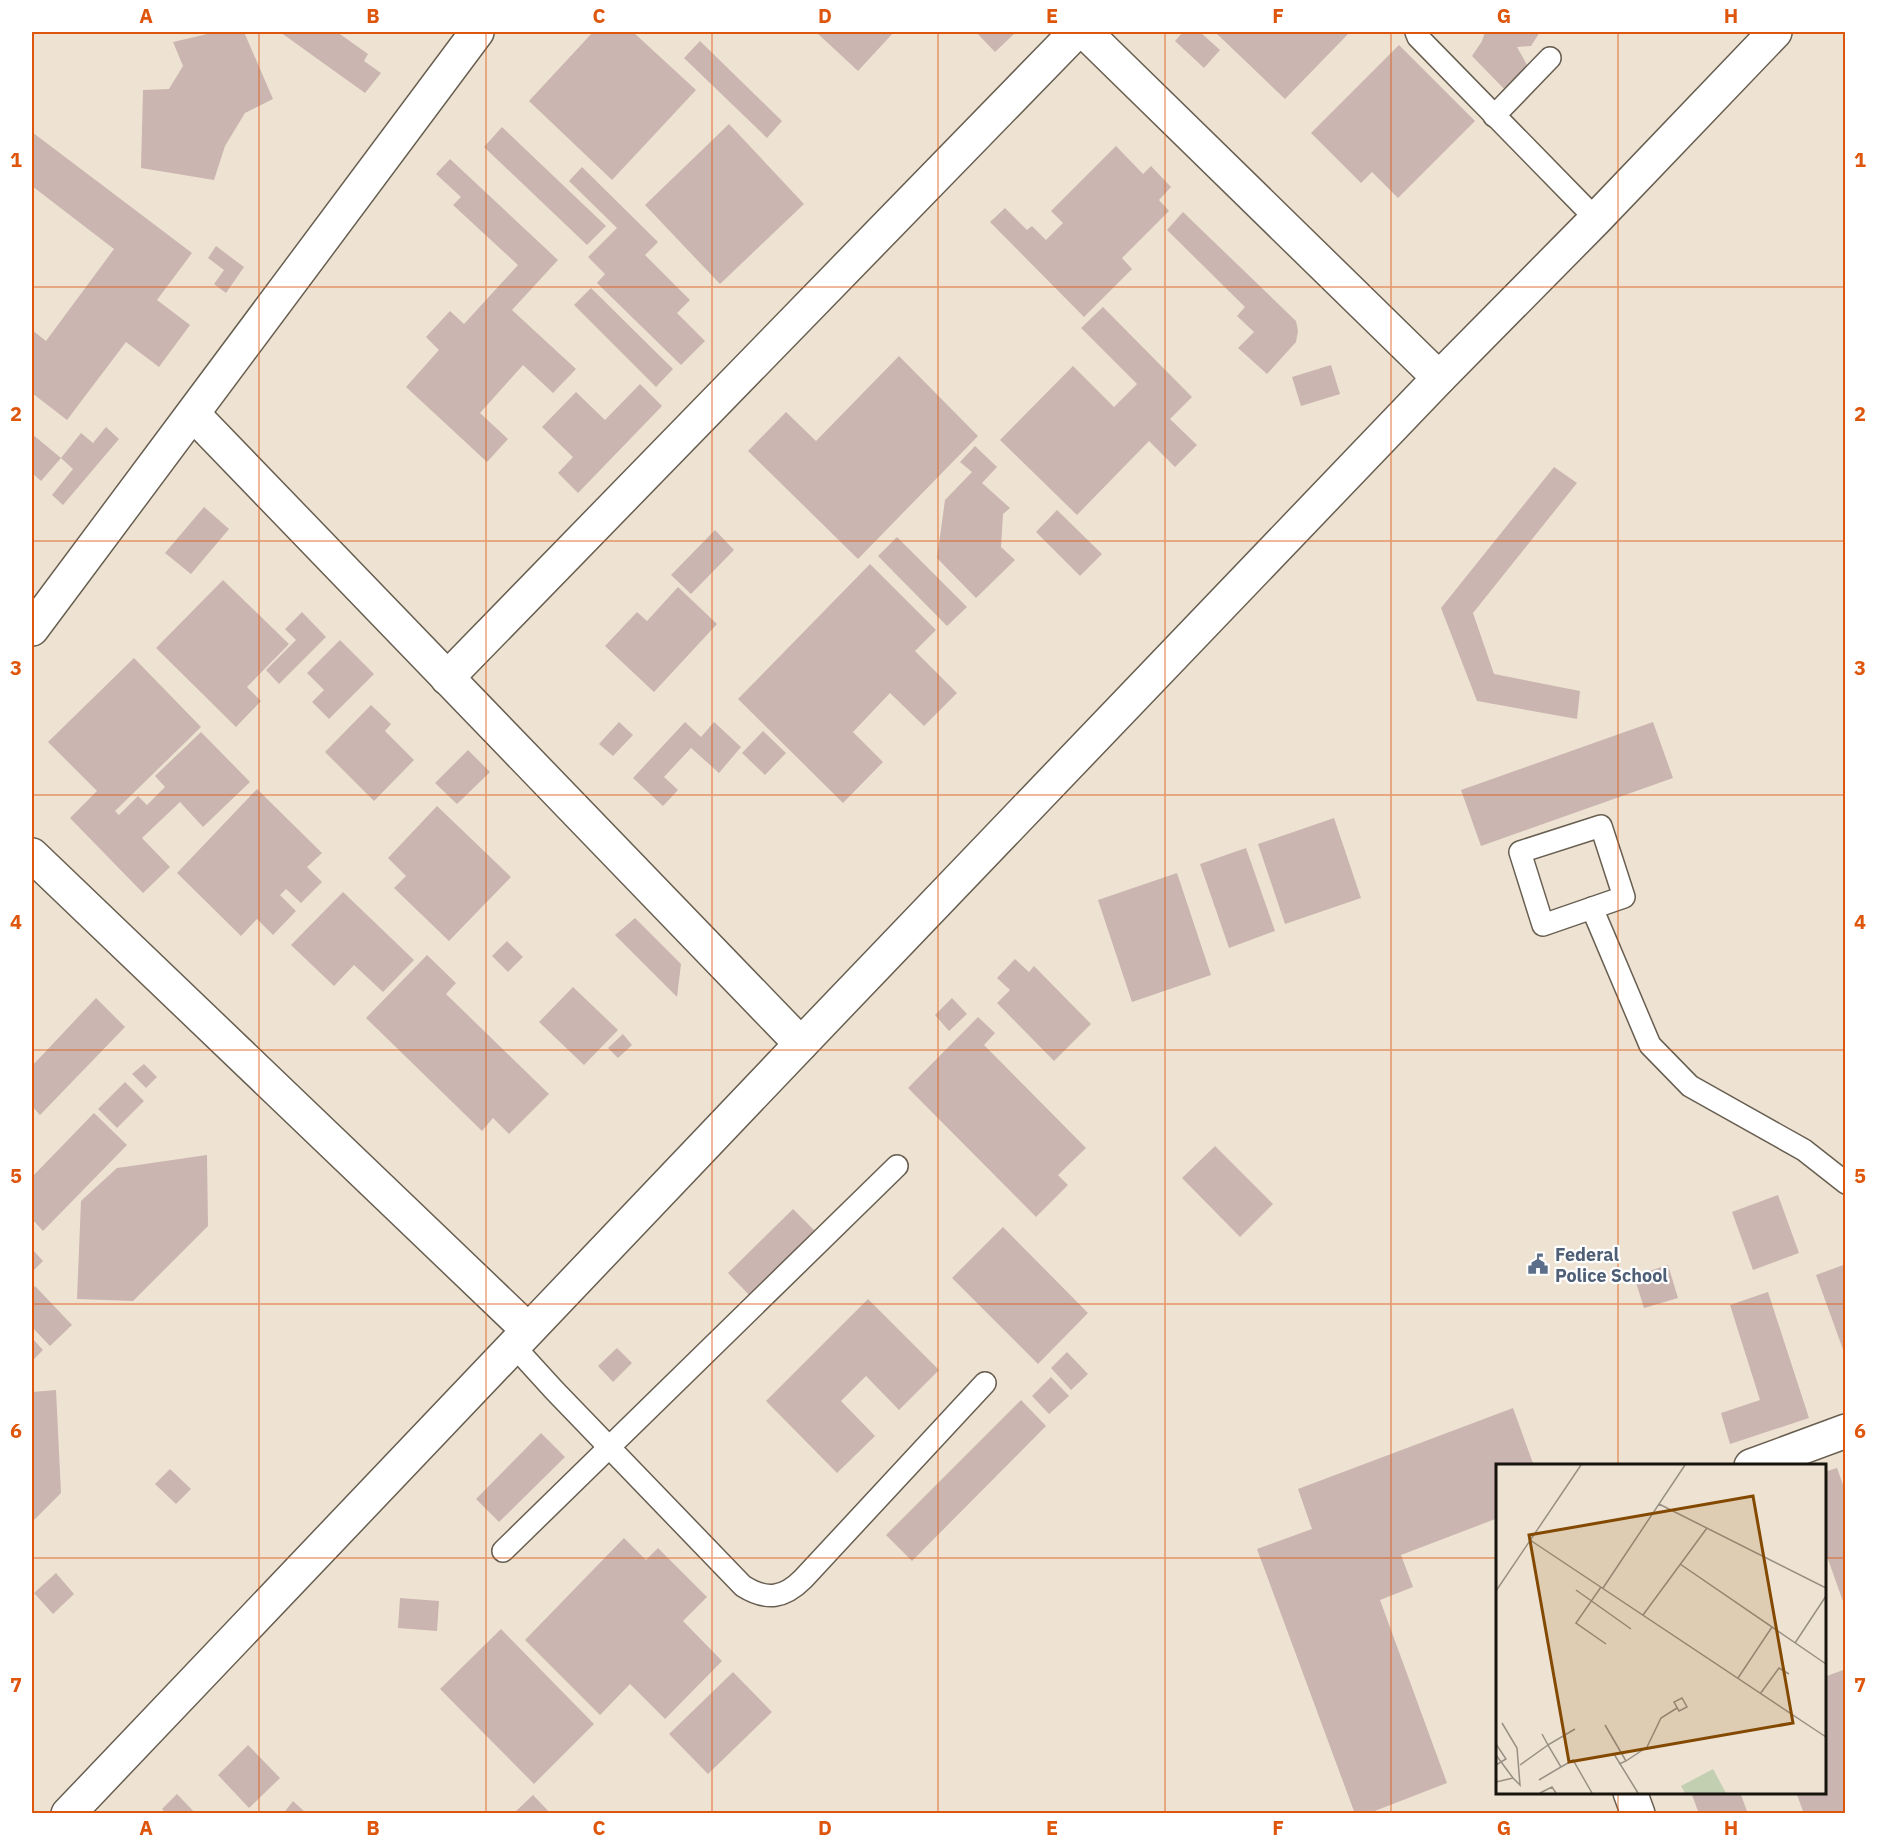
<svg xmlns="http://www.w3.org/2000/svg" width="1877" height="1845" viewBox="0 0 1877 1845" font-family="'IBM Plex Sans',sans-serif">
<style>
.building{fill:#cab5b0}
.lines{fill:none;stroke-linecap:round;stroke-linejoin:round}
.lane-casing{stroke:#685f51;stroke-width:24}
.street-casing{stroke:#685f51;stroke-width:36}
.lane{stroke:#fff;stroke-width:21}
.street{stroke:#fff;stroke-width:33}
.grid{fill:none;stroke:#de560c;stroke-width:1.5;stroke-opacity:0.55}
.labels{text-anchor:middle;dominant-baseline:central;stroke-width:4.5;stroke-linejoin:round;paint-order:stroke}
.service-label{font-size:18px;font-weight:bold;fill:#4e5e75;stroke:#fff;text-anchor:start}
.inset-road{fill:none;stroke:#989084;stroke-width:1.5}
.view{fill:#844901;fill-opacity:0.15;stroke:#844901;stroke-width:3}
.inset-edge{fill:none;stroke:#17130d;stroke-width:3}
.neatline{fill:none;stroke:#de560c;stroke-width:2}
.grid-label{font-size:20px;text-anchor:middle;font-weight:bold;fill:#de560c}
</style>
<rect width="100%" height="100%" fill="#eee3d3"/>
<g class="building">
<polygon points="216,32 244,32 273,99 245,113 225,146 214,180 141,168 143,90 169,89 183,66 173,42"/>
<polygon points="280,32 337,32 368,54 364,61 381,73 365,93"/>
<polygon points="593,32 633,32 696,90 612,180 529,101"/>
<polygon points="816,32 894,32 858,71"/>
<polygon points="976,32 1016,32 995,52"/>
<polygon points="1183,32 1200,32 1220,50 1204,68 1175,41"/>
<polygon points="1215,32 1350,32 1285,99"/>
<polygon points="1485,32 1540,32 1531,46 1517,47 1531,72 1507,92 1472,56 1482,41"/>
<polygon points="700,41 782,121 767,138 684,58"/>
<polygon points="1399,45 1475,121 1398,198 1372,172 1361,183 1311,133"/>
<polygon points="729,124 804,204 720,284 645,205"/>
<polygon points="502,127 606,226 587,245 484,147"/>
<polygon points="32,132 192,253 157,300 190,325 159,367 126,342 67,420 32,393 32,330 46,341 114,249 32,186"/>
<polygon points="1116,146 1143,174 1151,166 1171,187 1159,200 1169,211 1122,258 1132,269 1084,317 990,222 1005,208 1027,230 1032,226 1046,240 1063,223 1051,211"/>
<polygon points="450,159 558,260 512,310 576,369 553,393 523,365 480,413 508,439 487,462 406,387 439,350 426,337 450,311 464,324 518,265 453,205 461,197 436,174"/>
<polygon points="582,167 658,242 645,255 690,300 677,313 705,341 681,365 597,283 605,274 588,257 617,228 569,181"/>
<polygon points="1183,212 1296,321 1298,331 1296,342 1267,374 1238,348 1254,332 1237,316 1245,307 1167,230"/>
<polygon points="216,246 244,267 226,293 214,284 224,270 208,258"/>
<polygon points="591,288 673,369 656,387 574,305"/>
<polygon points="1103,307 1192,397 1170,419 1197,445 1175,467 1149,441 1077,515 1000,440 1073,366 1114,407 1137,384 1081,328"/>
<polygon points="899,356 978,436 858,559 748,451 786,412 816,441"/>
<polygon points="1331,365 1340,394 1301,406 1292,377"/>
<polygon points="640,384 662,406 578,493 558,473 573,457 542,427 576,392 605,420"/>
<polygon points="106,427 119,439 63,505 52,495 73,469 61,458 81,433 93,443"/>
<polygon points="32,434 61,458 41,481 32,473"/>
<polygon points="975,446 997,467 982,483 1010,508 1003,514 1001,547 1015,560 976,598 937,558 945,500 972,472 960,462"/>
<polygon points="1554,467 1577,483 1473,613 1494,674 1580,691 1577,719 1477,701 1441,608"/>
<polygon points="204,507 229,529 191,574 165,553"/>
<polygon points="1057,510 1102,554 1080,576 1036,532"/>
<polygon points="715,530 734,550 691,594 671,575"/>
<polygon points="897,537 967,607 947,626 878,556"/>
<polygon points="870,564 936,630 915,651 957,693 924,726 890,693 853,732 883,762 843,803 738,699"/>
<polygon points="223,580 289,644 247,687 261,701 236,727 156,648"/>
<polygon points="678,587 717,624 654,692 605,646 637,612 647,621"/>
<polygon points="302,612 326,637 279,684 266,670 296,640 285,629"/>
<polygon points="340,640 374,674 329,719 312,702 324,690 307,673"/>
<polygon points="134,658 201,727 115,811 119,815 138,796 147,805 165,787 155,776 201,732 250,782 203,827 180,802 142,838 170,867 143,893 70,818 97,791 48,742"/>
<polygon points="371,705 391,724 385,731 414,760 374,801 325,752"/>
<polygon points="619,722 633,735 613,756 599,744"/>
<polygon points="685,722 701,737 714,722 741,747 719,773 691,748 664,777 678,790 663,806 633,778"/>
<polygon points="1653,722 1673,778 1481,846 1461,790"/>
<polygon points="763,731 786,753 765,775 742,753"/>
<polygon points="468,750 490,772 457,804 435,783"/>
<polygon points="257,789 322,853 307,867 322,882 301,903 286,889 280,895 296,911 273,935 257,919 241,936 177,873"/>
<polygon points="437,806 511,877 449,941 394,888 406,876 388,858"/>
<polygon points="1334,818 1361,898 1285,924 1258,844"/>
<polygon points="1246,848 1275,931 1229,948 1200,864"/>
<polygon points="1177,873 1211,975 1132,1002 1098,900"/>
<polygon points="343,892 414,960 383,992 354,965 334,986 291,945"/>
<polygon points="635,918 681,964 677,997 615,935"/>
<polygon points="507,941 523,957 508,972 492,956"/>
<polygon points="427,955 456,983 446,994 549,1094 509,1134 493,1118 482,1131 366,1018"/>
<polygon points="1015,959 1029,972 1034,966 1091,1024 1054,1061 997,1003 1010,990 997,978"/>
<polygon points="573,987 618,1030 584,1065 539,1022"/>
<polygon points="96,998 125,1027 40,1115 32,1106 32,1066"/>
<polygon points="952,998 967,1014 949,1031 935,1015"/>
<polygon points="978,1017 995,1033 984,1045 1086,1148 1058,1175 1068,1185 1036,1217 908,1088"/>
<polygon points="623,1034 632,1045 618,1058 608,1048"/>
<polygon points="144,1064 157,1077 146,1088 132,1074"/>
<polygon points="125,1082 144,1101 117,1128 98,1109"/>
<polygon points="94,1113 127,1145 43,1231 32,1219 32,1177"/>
<polygon points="1215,1146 1273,1204 1240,1237 1182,1178"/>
<polygon points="207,1155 208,1226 133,1301 77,1299 81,1201 117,1168"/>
<polygon points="1778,1195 1799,1253 1753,1270 1732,1212"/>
<polygon points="793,1209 816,1232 751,1297 728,1273"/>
<polygon points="1003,1227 1088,1313 1038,1364 952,1278"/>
<polygon points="32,1249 43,1261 32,1272"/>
<polygon points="1846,1264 1846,1355 1845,1355 1816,1275"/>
<polygon points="1668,1265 1678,1298 1644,1308 1634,1276"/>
<polygon points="35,1286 72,1325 50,1346 32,1327 32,1290"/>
<polygon points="1768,1292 1809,1418 1730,1444 1721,1413 1760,1400 1730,1305"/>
<polygon points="868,1299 939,1370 899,1410 866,1376 841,1401 875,1436 837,1473 766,1401"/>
<polygon points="32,1338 43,1350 34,1359 32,1357"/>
<polygon points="617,1348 632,1363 613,1382 598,1366"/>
<polygon points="1067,1352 1088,1374 1071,1390 1051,1368"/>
<polygon points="1051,1377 1069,1396 1049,1414 1032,1396"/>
<polygon points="56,1390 61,1493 32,1522 32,1392"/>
<polygon points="1021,1400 1046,1426 912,1561 886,1535"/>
<polygon points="1513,1408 1534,1466 1498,1466 1498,1518 1401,1555 1413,1587 1380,1600 1447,1783 1367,1814 1355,1814 1257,1549 1312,1529 1298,1489"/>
<polygon points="541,1433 565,1457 499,1522 476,1499"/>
<polygon points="1837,1468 1846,1493 1845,1607 1824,1548 1824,1472"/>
<polygon points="170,1469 191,1489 176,1504 155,1484"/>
<polygon points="624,1538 646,1560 658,1548 707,1597 683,1621 722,1661 665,1719 630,1684 600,1715 525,1640"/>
<polygon points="56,1573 74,1594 53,1614 34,1593"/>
<polygon points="400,1598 439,1601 437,1631 398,1628"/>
<polygon points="501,1629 594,1724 534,1784 440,1689"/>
<polygon points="1846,1669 1846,1814 1804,1814 1796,1792 1824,1792 1824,1677"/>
<polygon points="733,1672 772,1712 708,1774 669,1734"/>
<polygon points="248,1745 280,1778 249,1808 218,1775"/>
<polygon points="1691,1792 1740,1792 1748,1814 1699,1814"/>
<polygon points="177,1794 196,1814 167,1814 162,1809"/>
<polygon points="533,1795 551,1814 513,1814"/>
<polygon points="293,1801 307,1814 283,1814"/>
</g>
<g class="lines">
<g class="lane-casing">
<g id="lane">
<polyline points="1416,32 1418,37 1596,219"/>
<polyline points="1494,116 1550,58"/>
<polygon points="1601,826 1624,897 1543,925 1520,852"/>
<polyline points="1592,908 1650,1045 1690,1086 1804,1150 1846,1183"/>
<path d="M 513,1345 L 554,1390 L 743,1586 C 767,1601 784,1598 803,1579 L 985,1383"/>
<polyline points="503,1551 897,1166"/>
</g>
</g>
<g class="street-casing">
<g id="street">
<polyline points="1085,32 1439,378"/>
<polyline points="193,414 801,1044"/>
<polyline points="32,629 477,32"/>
<polyline points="447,678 1076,32"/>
<polyline points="32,855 528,1330"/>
<polyline points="1751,1466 1846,1431"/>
<polyline points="1630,1792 1638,1814"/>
<polyline points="68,1814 801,1044 1439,378 1596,219 1775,32"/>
</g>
</g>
<use href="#lane" class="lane"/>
<use href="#street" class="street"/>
</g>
<path class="grid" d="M 259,32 L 259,1814M 486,32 L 486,1814M 712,32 L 712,1814M 938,32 L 938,1814M 1165,32 L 1165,1814M 1391,32 L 1391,1814M 1618,32 L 1618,1466M 32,287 L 1846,287M 32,541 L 1846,541M 32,795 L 1846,795M 32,1050 L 1846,1050M 32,1304 L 1846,1304M 32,1558 L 1498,1558M 1824,1558 L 1846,1558M 1618,1792 L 1618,1814"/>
<defs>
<g id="civic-bare" transform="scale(1.62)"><path d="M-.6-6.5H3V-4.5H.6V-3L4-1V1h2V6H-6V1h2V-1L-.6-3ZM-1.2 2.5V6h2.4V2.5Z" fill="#5c6f8a" stroke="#fff" stroke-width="2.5" paint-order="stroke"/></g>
</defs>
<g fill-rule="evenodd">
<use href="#civic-bare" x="1538" y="1264"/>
</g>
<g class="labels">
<g class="service-label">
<text x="1555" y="1254">Federal<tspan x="1555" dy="21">Police School</tspan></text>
</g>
</g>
<g transform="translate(1496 1464)">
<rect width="330" height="330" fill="#eee3d3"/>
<path d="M 217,305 L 230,329 L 189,329 L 185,322 Z" fill="#c2cfb1"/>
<path class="inset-road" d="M 163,40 L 330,124M 34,76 L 330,273M 184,100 L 330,200M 105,123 L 80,159 L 110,180M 107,124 L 189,1M 80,126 L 135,165M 0,127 L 85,1M 147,151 L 211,64M 299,179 L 330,132M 242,214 L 276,163M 264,230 L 283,204 L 293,210M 186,234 L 191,243 L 183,247 L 178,238 ZM 109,261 L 130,297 L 123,300M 46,270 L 52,281 L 79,265M 0,280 L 10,295 L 0,301M 118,290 L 142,329M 0,291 L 17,314M 130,297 L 151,283 L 165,254 L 181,244M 24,301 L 52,281 L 65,303 L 43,316M 65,303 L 77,296 L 96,329M 0,318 L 17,314 L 24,321 L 21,284 L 6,259M 44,329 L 56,323 L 60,329"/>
<path class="view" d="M 257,32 L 297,259 L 73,298 L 33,71 Z"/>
<rect width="330" height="330" class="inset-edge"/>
</g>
<rect width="1877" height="1845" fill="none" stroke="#ffffff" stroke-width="66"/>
<rect x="33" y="33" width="1811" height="1779" class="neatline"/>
<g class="grid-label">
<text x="146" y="23">A</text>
<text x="373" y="23">B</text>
<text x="599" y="23">C</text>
<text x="825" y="23">D</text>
<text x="1052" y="23">E</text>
<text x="1278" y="23">F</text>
<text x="1504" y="23">G</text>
<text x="1731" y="23">H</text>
<text x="16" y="167">1</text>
<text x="1860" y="167">1</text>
<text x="16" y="421">2</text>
<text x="1860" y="421">2</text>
<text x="16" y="675">3</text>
<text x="1860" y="675">3</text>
<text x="16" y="929">4</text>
<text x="1860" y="929">4</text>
<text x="16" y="1183">5</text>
<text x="1860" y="1183">5</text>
<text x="16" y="1438">6</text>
<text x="1860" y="1438">6</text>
<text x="16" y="1692">7</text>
<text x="1860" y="1692">7</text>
<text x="146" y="1835">A</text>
<text x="373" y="1835">B</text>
<text x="599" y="1835">C</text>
<text x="825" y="1835">D</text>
<text x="1052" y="1835">E</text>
<text x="1278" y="1835">F</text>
<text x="1504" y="1835">G</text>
<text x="1731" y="1835">H</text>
</g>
</svg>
